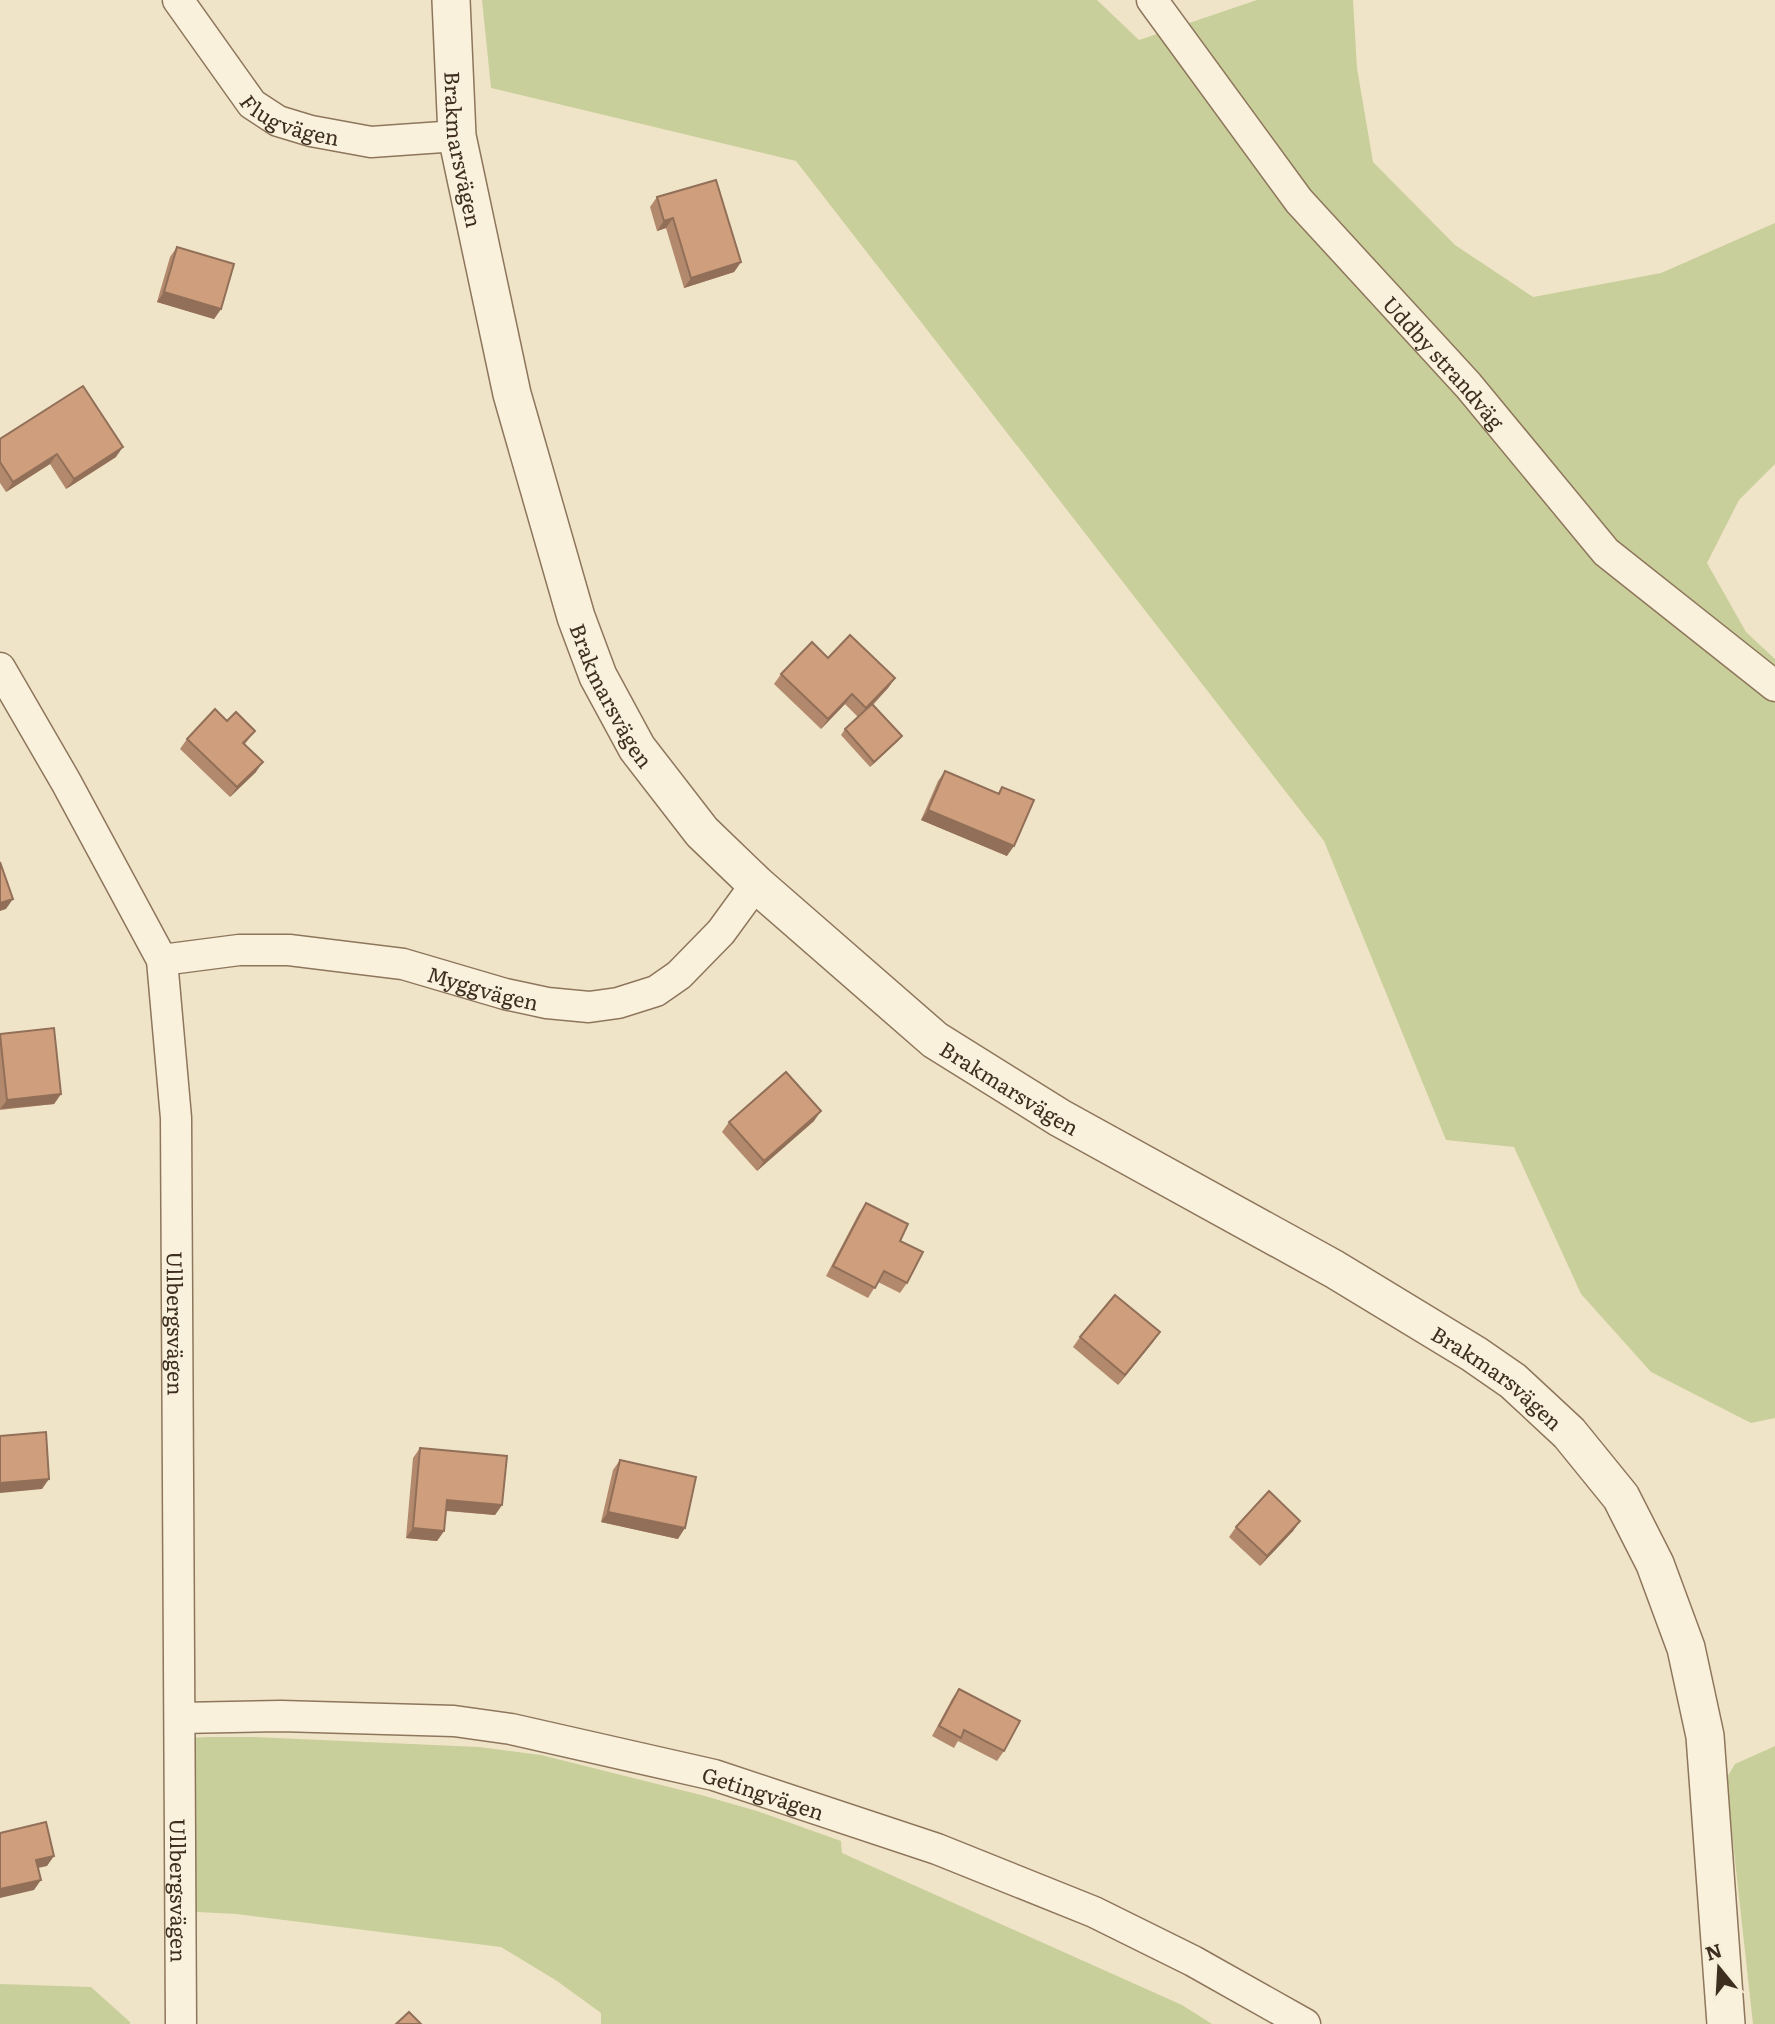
<svg xmlns="http://www.w3.org/2000/svg" width="1775" height="2024" viewBox="0 0 1775 2024" font-family="Literata,serif">
<style>
.green{fill:#c9cf9b}
.lines{fill:none;stroke-linecap:round;stroke-linejoin:round}
.minor-casing{stroke:#8d765c;stroke-width:33}
.tertiary-casing{stroke:#8d765c;stroke-width:40}
.minor{stroke:#faf1dc;stroke-width:30}
.tertiary{stroke:#faf1dc;stroke-width:37}
.wall{fill:#b2896c}
.shaded-wall{fill:#916f58}
.building{fill:#cf9f7d;stroke:#916f58;stroke-width:2}
.labels{text-anchor:middle;dominant-baseline:central;stroke-width:7;stroke-linejoin:round;paint-order:stroke}
.street-label{font-size:21px;fill:#3d2e20;stroke:#f7eed8}
</style>
<rect width="100%" height="100%" fill="#f0e4c8"/>
<g class="green">
<polygon points="482,0 1097,0 1139,40 1257,0 1353,0 1357,68 1373,162 1455,245 1533,297 1661,273 1775,223 1775,464 1739,500 1707,563 1746,632 1775,659 1775,1418 1751,1423 1651,1372 1581,1294 1514,1147 1446,1140 1324,841 796,161 491,88"/>
<polygon points="207,1737 253,1737 479,1747 541,1755 701,1795 757,1811 841,1841 842,1853 1182,2005 1212,2024 601,2024 601,2013 557,1981 501,1947 236,1914 178,1911 189,1738"/>
<polygon points="1775,1746 1775,2024 1753,2024 1726,1779 1735,1764"/>
<polygon points="0,1984 91,1987 130,2022 130,2024 0,2024"/>
</g>
<g class="lines">
<g class="minor-casing">
<g id="minor">
<path id="s1" d="M 178,0 L 252,104 L 278,121 L 311,131 L 371,142 L 457,136"/>
<path id="s2" d="M 1152,0 L 1299,201 L 1468,385 L 1606,552 L 1775,686"/>
<path id="s3" d="M 0,668 L 66,782 L 162,960 L 176,1118 L 181,2024"/>
<path id="s4" d="M 162,960 L 239,950 L 289,950 L 403,964 L 505,994 L 547,1003 L 589,1007 L 618,1003 L 656,991 L 679,975 L 721,932 L 756,884"/>
<path id="s5" d="M 180,1718 L 281,1716 L 454,1721 L 511,1729 L 714,1775 L 937,1849 L 1094,1912 L 1193,1961 L 1305,2024"/>
</g>
</g>
<g class="tertiary-casing">
<g id="tertiary">
<path id="s6" d="M 451,0 L 457,136 L 512,394 L 576,617 L 598,676 L 637,748 L 702,832 L 756,884 L 935,1040 L 1060,1118 L 1334,1269 L 1474,1354 L 1513,1381 L 1569,1433 L 1621,1497 L 1655,1564 L 1686,1648 L 1705,1736 L 1726,2024"/>
</g>
</g>
<use href="#minor" class="minor"/>
<use href="#tertiary" class="tertiary"/>
</g>
<g class="wall">
<polygon points="657,197 741,262 734,272 684,288 666,228 657,231 650,207"/>
<polygon points="177,247 221,309 214,319 157,302 170,257"/>
<polygon points="0,439 116,457 66,489 50,464 6,492 0,483"/>
<polygon points="828,658 895,678 888,688 873,705 898,741 870,767 841,735 845,729 858,717 845,704 821,729 774,684 781,674"/>
<polygon points="227,721 255,731 245,744 256,772 230,797 180,749 187,739"/>
<polygon points="945,771 998,793 1002,787 1007,856 921,820 938,781"/>
<polygon points="0,1034 61,1094 54,1104 0,1110"/>
<polygon points="814,1121 757,1171 722,1132 729,1122"/>
<polygon points="866,1203 900,1241 907,1283 900,1293 878,1282 868,1298 826,1276 859,1213"/>
<polygon points="1080,1337 1153,1342 1118,1385 1073,1347"/>
<polygon points="420,1448 502,1505 495,1515 446,1511 444,1531 437,1541 406,1538 413,1458"/>
<polygon points="620,1460 678,1539 601,1522 613,1470"/>
<polygon points="1300,1521 1293,1531 1260,1566 1229,1537 1236,1527"/>
<polygon points="959,1689 1004,1751 997,1761 958,1741 954,1748 932,1736 952,1699"/>
</g>
<g class="shaded-wall">
<polygon points="673,218 666,228 657,231 664,221"/>
<polygon points="741,262 734,272 684,288 691,278"/>
<polygon points="164,292 221,309 214,319 157,302"/>
<polygon points="123,447 116,457 66,489 74,479"/>
<polygon points="57,454 50,464 6,492 13,482"/>
<polygon points="895,678 888,688 859,718 866,708"/>
<polygon points="852,694 845,704 821,729 828,719"/>
<polygon points="902,736 898,741 870,767 874,762"/>
<polygon points="263,762 256,772 230,797 237,787"/>
<polygon points="928,810 1014,846 1007,856 921,820"/>
<polygon points="13,899 6,909 0,911 0,903"/>
<polygon points="61,1094 54,1104 0,1109 7,1100"/>
<polygon points="821,1111 814,1121 757,1171 764,1161"/>
<polygon points="1160,1332 1153,1342 1118,1385 1125,1375"/>
<polygon points="49,1479 42,1489 0,1493 0,1483"/>
<polygon points="447,1500 502,1505 495,1515 440,1510"/>
<polygon points="608,1512 685,1528 678,1539 601,1522"/>
<polygon points="1300,1521 1293,1531 1260,1566 1267,1556"/>
<polygon points="413,1528 444,1531 437,1541 406,1538"/>
<polygon points="54,1856 47,1866 29,1870 36,1860"/>
<polygon points="41,1880 34,1890 0,1898 0,1889"/>
</g>
<g class="building">
<polygon points="716,180 741,262 691,278 673,218 664,221 657,197"/>
<polygon points="177,247 234,264 221,309 164,292"/>
<polygon points="83,386 123,447 74,479 57,454 13,482 0,462 0,439"/>
<polygon points="850,635 895,678 866,708 852,694 828,719 781,674 812,642 828,658"/>
<polygon points="872,704 902,736 874,762 845,729"/>
<polygon points="215,709 227,721 236,712 255,731 243,743 263,762 237,787 187,739"/>
<polygon points="945,771 999,794 1002,787 1034,800 1014,846 928,810"/>
<polygon points="0,862 13,899 0,903"/>
<polygon points="54,1028 61,1094 7,1100 0,1034"/>
<polygon points="786,1072 821,1111 764,1161 729,1122"/>
<polygon points="866,1203 908,1224 900,1241 923,1252 907,1283 884,1271 875,1288 833,1266"/>
<polygon points="1115,1295 1160,1332 1125,1375 1080,1337"/>
<polygon points="46,1432 49,1479 0,1483 0,1436"/>
<polygon points="420,1448 507,1456 502,1505 447,1500 444,1531 413,1528"/>
<polygon points="620,1460 696,1477 685,1528 608,1512"/>
<polygon points="1269,1491 1300,1521 1267,1556 1236,1527"/>
<polygon points="959,1689 1020,1721 1004,1751 964,1730 961,1738 939,1726"/>
<polygon points="46,1822 54,1856 36,1860 41,1880 0,1889 0,1833"/>
<polygon points="409,2012 421,2024 396,2024"/>
</g>
<g class="labels">
<g class="street-label">
<text stroke="none"><textPath href="#s1" startOffset="170">Flugvägen</textPath></text>
<text stroke="none"><textPath href="#s6" startOffset="150">Brakmarsvägen</textPath></text>
<text stroke="none"><textPath href="#s2" startOffset="466">Uddby strandväg</textPath></text>
<text stroke="none"><textPath href="#s6" startOffset="718">Brakmarsvägen</textPath></text>
<text stroke="none"><textPath href="#s4" startOffset="326">Myggvägen</textPath></text>
<text stroke="none"><textPath href="#s6" startOffset="1284">Brakmarsvägen</textPath></text>
<text stroke="none"><textPath href="#s3" startOffset="698">Ullbergsvägen</textPath></text>
<text stroke="none"><textPath href="#s6" startOffset="1852">Brakmarsvägen</textPath></text>
<text stroke="none"><textPath href="#s5" startOffset="592">Getingvägen</textPath></text>
<text stroke="none"><textPath href="#s3" startOffset="1265">Ullbergsvägen</textPath></text>
</g>
</g>
<g transform="translate(1719 1968) rotate(342)" stroke="#f7eed8" stroke-width="5" paint-order="stroke">
<path d="M0-5L12 26L0 18L-12 26Z" fill="#3d2e20"/>
<text y="-10" font-size="19" font-weight="bold" text-anchor="middle" fill="#3d2e20">N</text>
</g>
</svg>
